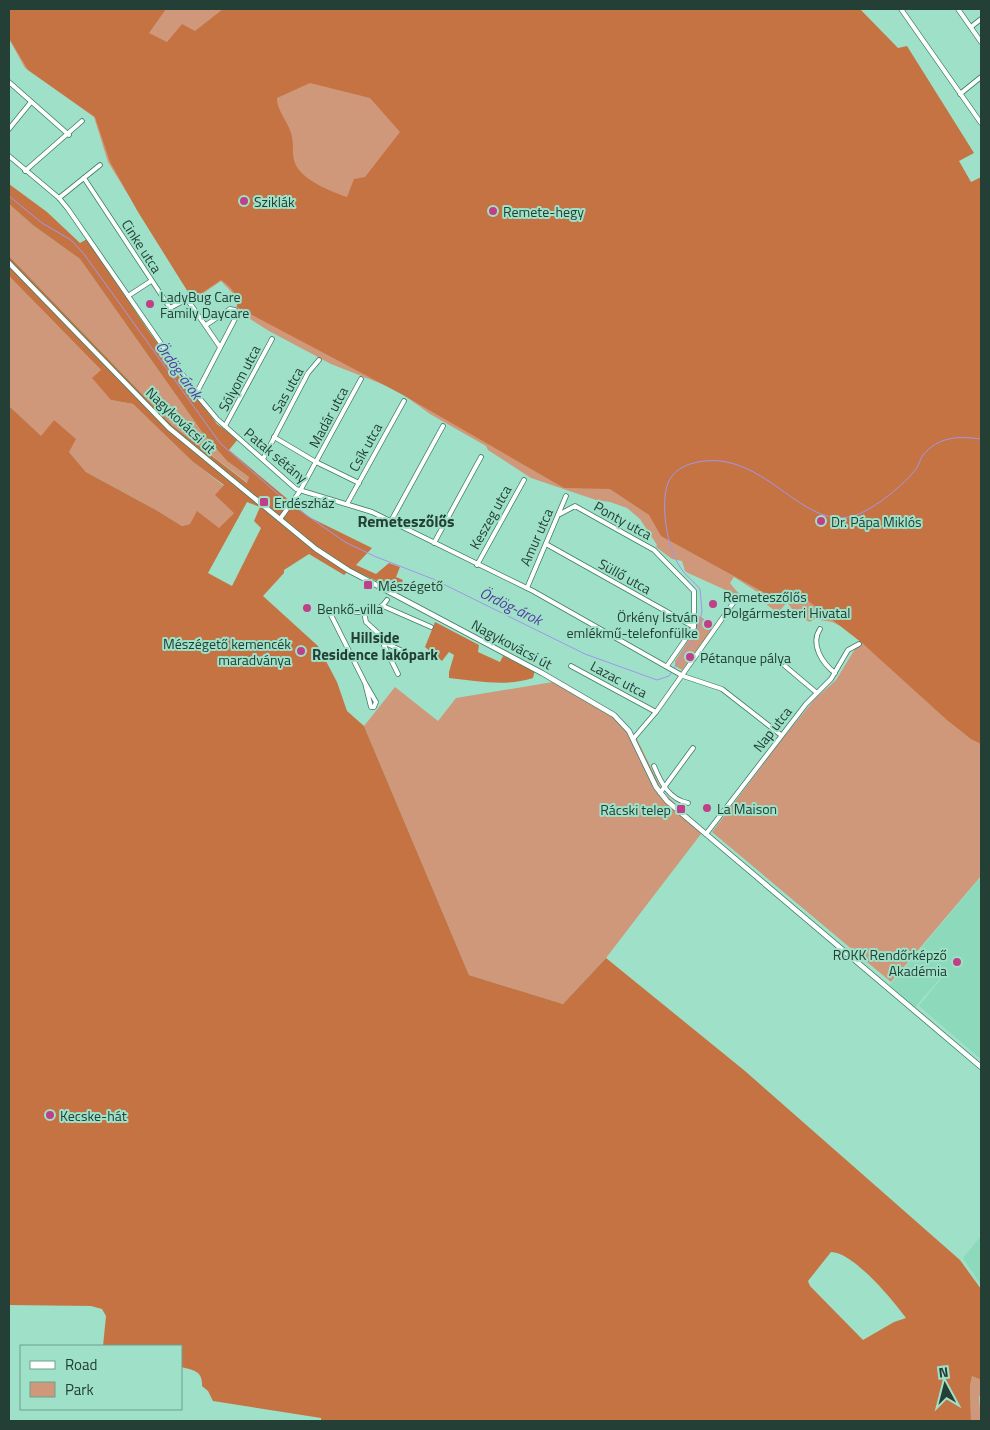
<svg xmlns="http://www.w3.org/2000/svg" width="990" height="1430" viewBox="0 0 990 1430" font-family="'Titillium Web',sans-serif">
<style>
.built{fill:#8cd9bc}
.green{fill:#cf987a}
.forest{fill:#c67344;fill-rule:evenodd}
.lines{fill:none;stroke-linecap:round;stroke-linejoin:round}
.stream{stroke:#a196eb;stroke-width:1}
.minor-casing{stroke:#3c7d67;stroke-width:5.5}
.tertiary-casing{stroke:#3c7d67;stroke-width:6}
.minor{stroke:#fff;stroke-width:4}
.tertiary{stroke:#fff;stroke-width:4.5}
.poi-dot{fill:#c03f89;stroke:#9ee1c8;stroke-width:2}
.labels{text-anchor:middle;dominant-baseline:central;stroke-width:4;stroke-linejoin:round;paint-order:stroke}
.poi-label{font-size:14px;fill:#243f35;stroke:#9ee1c8;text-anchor:start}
.street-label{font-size:14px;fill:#243f35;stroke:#9ee1c8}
.water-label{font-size:15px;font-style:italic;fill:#533d9f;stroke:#9ee1c8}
.neighbourhood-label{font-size:15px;font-weight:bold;fill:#243f35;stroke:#9ee1c8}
.quarter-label{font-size:16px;font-weight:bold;fill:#243f35;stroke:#9ee1c8}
</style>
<rect width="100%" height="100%" fill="#9ee1c8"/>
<g class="built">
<polygon points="981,877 981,1059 919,1006 945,974 931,961 944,974 915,1007 890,985"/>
<polygon points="981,1236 981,1285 963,1258"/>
</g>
<g class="green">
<path d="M 9,9 L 811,9 L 981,743 L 981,876 L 891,982 L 712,832 L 783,738 L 814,700 L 836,680 L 858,644 L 862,643 L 916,688 L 847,629 L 832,622 L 814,619 L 810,622 L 797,616 L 787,602 L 778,613 L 767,605 L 770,600 L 734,577 L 730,583 C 738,594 743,598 756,602 L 739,602 L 730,592 L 688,573 L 685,571 L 682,561 L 672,559 L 656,547 L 657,545 L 640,519 L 627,508 L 610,502 L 596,500 L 531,478 L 488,450 L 486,446 L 430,414 L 397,390 L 331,364 L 269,331 L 236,310 L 238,299 L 221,281 L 195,299 L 182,282 L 108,162 L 94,117 L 25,68 L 9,39 Z"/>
<polygon points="9,204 34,226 80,259 202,432 227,461 249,477 248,483 172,425 9,256"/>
<polygon points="9,276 101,370 111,400 133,404 193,462 224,486 234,513 220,528 190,524 182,526 156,510 86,472 69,452 54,420 41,437 9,406"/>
<polygon points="697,615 715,625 682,670 675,666 675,661 697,627"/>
<polygon points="559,681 616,715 626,724 636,737 663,792 704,830 606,958 563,1004 469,975 364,726 395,687 438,721 456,698"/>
<polygon points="972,1376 981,1380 981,1395 979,1397 981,1421 971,1421 970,1386"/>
</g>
<g class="forest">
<path d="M 9,9 L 166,9 L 149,33 L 167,42 L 182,24 L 195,31 L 223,9 L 860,9 L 898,48 L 907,46 L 974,153 L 959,161 L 971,182 L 981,177 L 981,744 L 971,739 L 947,720 L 862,643 L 798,593 L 783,603 L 661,536 L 649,515 L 610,489 L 564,488 L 403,395 L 237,307 C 239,295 230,286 221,280 L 194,298 L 188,292 L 138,212 L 110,162 L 95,117 L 28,70 L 9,38 ZM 310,83 L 370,98 L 400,132 L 365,177 L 354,179 L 347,197 C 332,192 298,179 294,160 C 292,152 294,142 291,133 C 287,120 277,111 277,98 Z"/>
<path d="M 9,184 L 47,212 L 80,243 L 87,239 L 150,333 L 217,424 L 238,439 L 229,450 L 309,517 L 372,548 L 356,565 L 376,574 L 389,563 L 400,567 L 396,577 L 403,580 L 398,591 L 351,569 L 344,575 L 309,554 L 284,570 L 284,573 L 263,596 L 318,646 L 337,682 L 347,711 L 364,726 L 469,975 L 563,1004 L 606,958 L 745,1071 L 960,1260 L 981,1289 L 981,1380 L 972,1376 L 970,1386 L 971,1421 L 321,1421 L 321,1418 L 213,1401 L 208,1391 L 202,1386 C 203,1371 193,1370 181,1367 L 181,1346 L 103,1346 L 106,1316 L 102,1309 L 91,1306 L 9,1305 L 9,406 L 41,436 L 54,420 L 76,439 L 69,452 L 86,472 L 156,510 L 182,526 L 190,524 L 197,511 L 219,528 L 234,513 L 215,495 L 224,485 L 193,462 L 133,404 L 111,400 L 92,378 L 101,370 L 9,276 L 9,256 L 172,425 L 247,483 L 249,477 L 227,461 L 202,432 L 80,259 L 34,226 L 9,204 ZM 247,502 L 260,507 L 254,521 L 261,528 L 232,586 L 208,573 ZM 831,1252 C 853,1252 893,1300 906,1318 L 894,1322 L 863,1340 L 810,1286 L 808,1281 Z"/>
<path d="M 435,622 L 479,645 L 478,652 L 500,662 L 503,656 L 535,670 L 533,678 C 506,687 477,681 449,678 L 449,672 L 454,655 L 449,652 L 442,661 L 425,647 Z"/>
</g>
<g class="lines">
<g class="stream">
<polyline points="9,196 42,223 71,240 84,254 220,443 288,503"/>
<path d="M 292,505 L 345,542 L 374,556 L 433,579 L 585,654 L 657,680 L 669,676 L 698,632 L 702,611 L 700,589 C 694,581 685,576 680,567 C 667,548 660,504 668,483 C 672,473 681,467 690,464 C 763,442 801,535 856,515 C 874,509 905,484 916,469 C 919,465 920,459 923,455 C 939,436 959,436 981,439"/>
</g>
<g class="minor-casing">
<g id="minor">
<polyline points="901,9 981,123"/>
<polyline points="958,9 981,42"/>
<polyline points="971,27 981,19"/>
<polyline points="9,82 69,135"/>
<polyline points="960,94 981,77"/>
<polyline points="9,129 31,102"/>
<polyline points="9,156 59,198 68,209 196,394 217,419 296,489 372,512 533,591 683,676 722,689 781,735"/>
<polyline points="25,171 82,121"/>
<polyline points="84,178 170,308 187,299 220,347"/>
<polyline points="59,198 100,165"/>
<polyline points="128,296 151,281"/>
<polyline points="196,394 236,317 235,310 230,309 206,325"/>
<polyline points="225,426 272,339"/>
<polyline points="274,437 316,462 359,483"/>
<polyline points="263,459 308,373 319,360"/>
<polyline points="347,504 404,401"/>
<polyline points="560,514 575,506 654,550 694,591 694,627 667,666"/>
<polyline points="280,519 300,491 361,379"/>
<polyline points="391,521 443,426"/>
<polyline points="434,543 481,457"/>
<polyline points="546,544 694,627"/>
<polyline points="477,565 524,480"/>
<polyline points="527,588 566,496"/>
<polyline points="383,606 431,627"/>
<polyline points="364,612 366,622 378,633 398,674"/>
<path d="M 820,629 C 810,644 822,663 835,673"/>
<polyline points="381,641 411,655"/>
<polyline points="571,666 656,712"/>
<polyline points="785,666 817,693"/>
<path d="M 365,683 L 376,702 L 374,707 L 371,707 L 365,683 L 331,615 L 335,610 L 338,610 C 356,612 376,617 387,600"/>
<polyline points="633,739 656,712 736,599"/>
<path d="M 654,766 C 661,783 669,799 688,803"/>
<polyline points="660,793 693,748"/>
<polyline points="706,834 806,704 831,679 848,650 859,644"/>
</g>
</g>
<g class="tertiary-casing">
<polyline id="tertiary" points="9,263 169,428 316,549 348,570 542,673 614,715 629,731 656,787 667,801 981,1067"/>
</g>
<use href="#minor" class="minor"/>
<use href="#tertiary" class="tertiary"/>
</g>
<g class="poi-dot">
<circle cx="244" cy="201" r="5"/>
<circle cx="493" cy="211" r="5"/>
<circle cx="150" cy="304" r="5"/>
<rect x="259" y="497" width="10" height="10" rx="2.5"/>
<circle cx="821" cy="521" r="5"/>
<rect x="363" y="580" width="10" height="10" rx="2.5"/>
<circle cx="713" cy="604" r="5"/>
<circle cx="307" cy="608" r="5"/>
<circle cx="708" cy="624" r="5"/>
<circle cx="301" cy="651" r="5"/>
<circle cx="690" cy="657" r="5"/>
<circle cx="707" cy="808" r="5"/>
<rect x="676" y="804" width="10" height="10" rx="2.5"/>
<circle cx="957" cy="962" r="5"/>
<circle cx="50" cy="1115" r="5"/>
</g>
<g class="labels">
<g class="poi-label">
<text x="254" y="201">Sziklák</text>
<text x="503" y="211">Remete-hegy</text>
<text x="160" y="296">LadyBug Care<tspan x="160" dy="16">Family Daycare</tspan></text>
<text x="274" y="502">Erdészház</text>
<text x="831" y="521">Dr. Pápa Miklós</text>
<text x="378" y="585">Mészégető</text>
<text x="723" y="596">Remeteszőlős<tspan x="723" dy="16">Polgármesteri Hivatal</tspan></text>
<text x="317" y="608">Benkő-villa</text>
<text x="698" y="616" text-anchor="end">Örkény István<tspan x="698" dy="16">emlékmű-telefonfülke</tspan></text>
<text x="291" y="643" text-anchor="end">Mészégető kemencék<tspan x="291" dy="16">maradványa</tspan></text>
<text x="700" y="657">Pétanque pálya</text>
<text x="717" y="808">La Maison</text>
<text x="671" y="809" text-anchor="end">Rácski telep</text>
<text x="947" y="954" text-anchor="end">ROKK Rendőrképző<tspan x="947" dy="16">Akadémia</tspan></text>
<text x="60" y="1115">Kecske-hát</text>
</g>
<g class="street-label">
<text transform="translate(142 246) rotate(57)">Cinke utca</text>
<text transform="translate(239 378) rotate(-62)">Sólyom utca</text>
<text transform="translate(287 390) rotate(-61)">Sas utca</text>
<text transform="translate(328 417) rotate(-62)">Madár utca</text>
<text transform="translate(181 420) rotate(43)">Nagykovácsi út</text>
<text transform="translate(365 447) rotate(-61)">Csík utca</text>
<text transform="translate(276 455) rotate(40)">Patak sétány</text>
<text transform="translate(490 517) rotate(-61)">Keszeg utca</text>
<text transform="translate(623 520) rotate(29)">Ponty utca</text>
<text transform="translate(536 537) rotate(-66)">Amur utca</text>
<text transform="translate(625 576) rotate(29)">Süllő utca</text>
<text transform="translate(512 644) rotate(28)">Nagykovácsi út</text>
<text transform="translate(619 679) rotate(28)">Lazac utca</text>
<text transform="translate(772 729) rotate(-52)">Nap utca</text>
</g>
<g class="water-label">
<text transform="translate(179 370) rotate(54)">Ördög-árok</text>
<text transform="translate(511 606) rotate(26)">Ördög-árok</text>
</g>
<g class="neighbourhood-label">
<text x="375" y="637">Hillside<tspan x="375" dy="17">Residence lakópark</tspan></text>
</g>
<g class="quarter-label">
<text x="406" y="521">Remeteszőlős</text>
</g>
</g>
<rect width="990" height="1430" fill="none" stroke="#243f35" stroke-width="20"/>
<rect x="20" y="1345" width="162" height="65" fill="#9ee1c8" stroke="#6da08d"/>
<rect x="30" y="1361" width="25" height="8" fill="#ffffff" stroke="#6da08d"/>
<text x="65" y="1370" font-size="15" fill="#243f35">Road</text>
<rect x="30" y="1382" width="25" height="15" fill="#cf987a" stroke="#6da08d"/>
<text x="65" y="1395" font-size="15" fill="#243f35">Park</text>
<g transform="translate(945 1385) rotate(353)" stroke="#9ee1c8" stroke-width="4" paint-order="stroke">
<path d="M0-4L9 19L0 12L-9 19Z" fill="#243f35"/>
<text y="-8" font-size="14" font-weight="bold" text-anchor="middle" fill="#243f35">N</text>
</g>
</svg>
